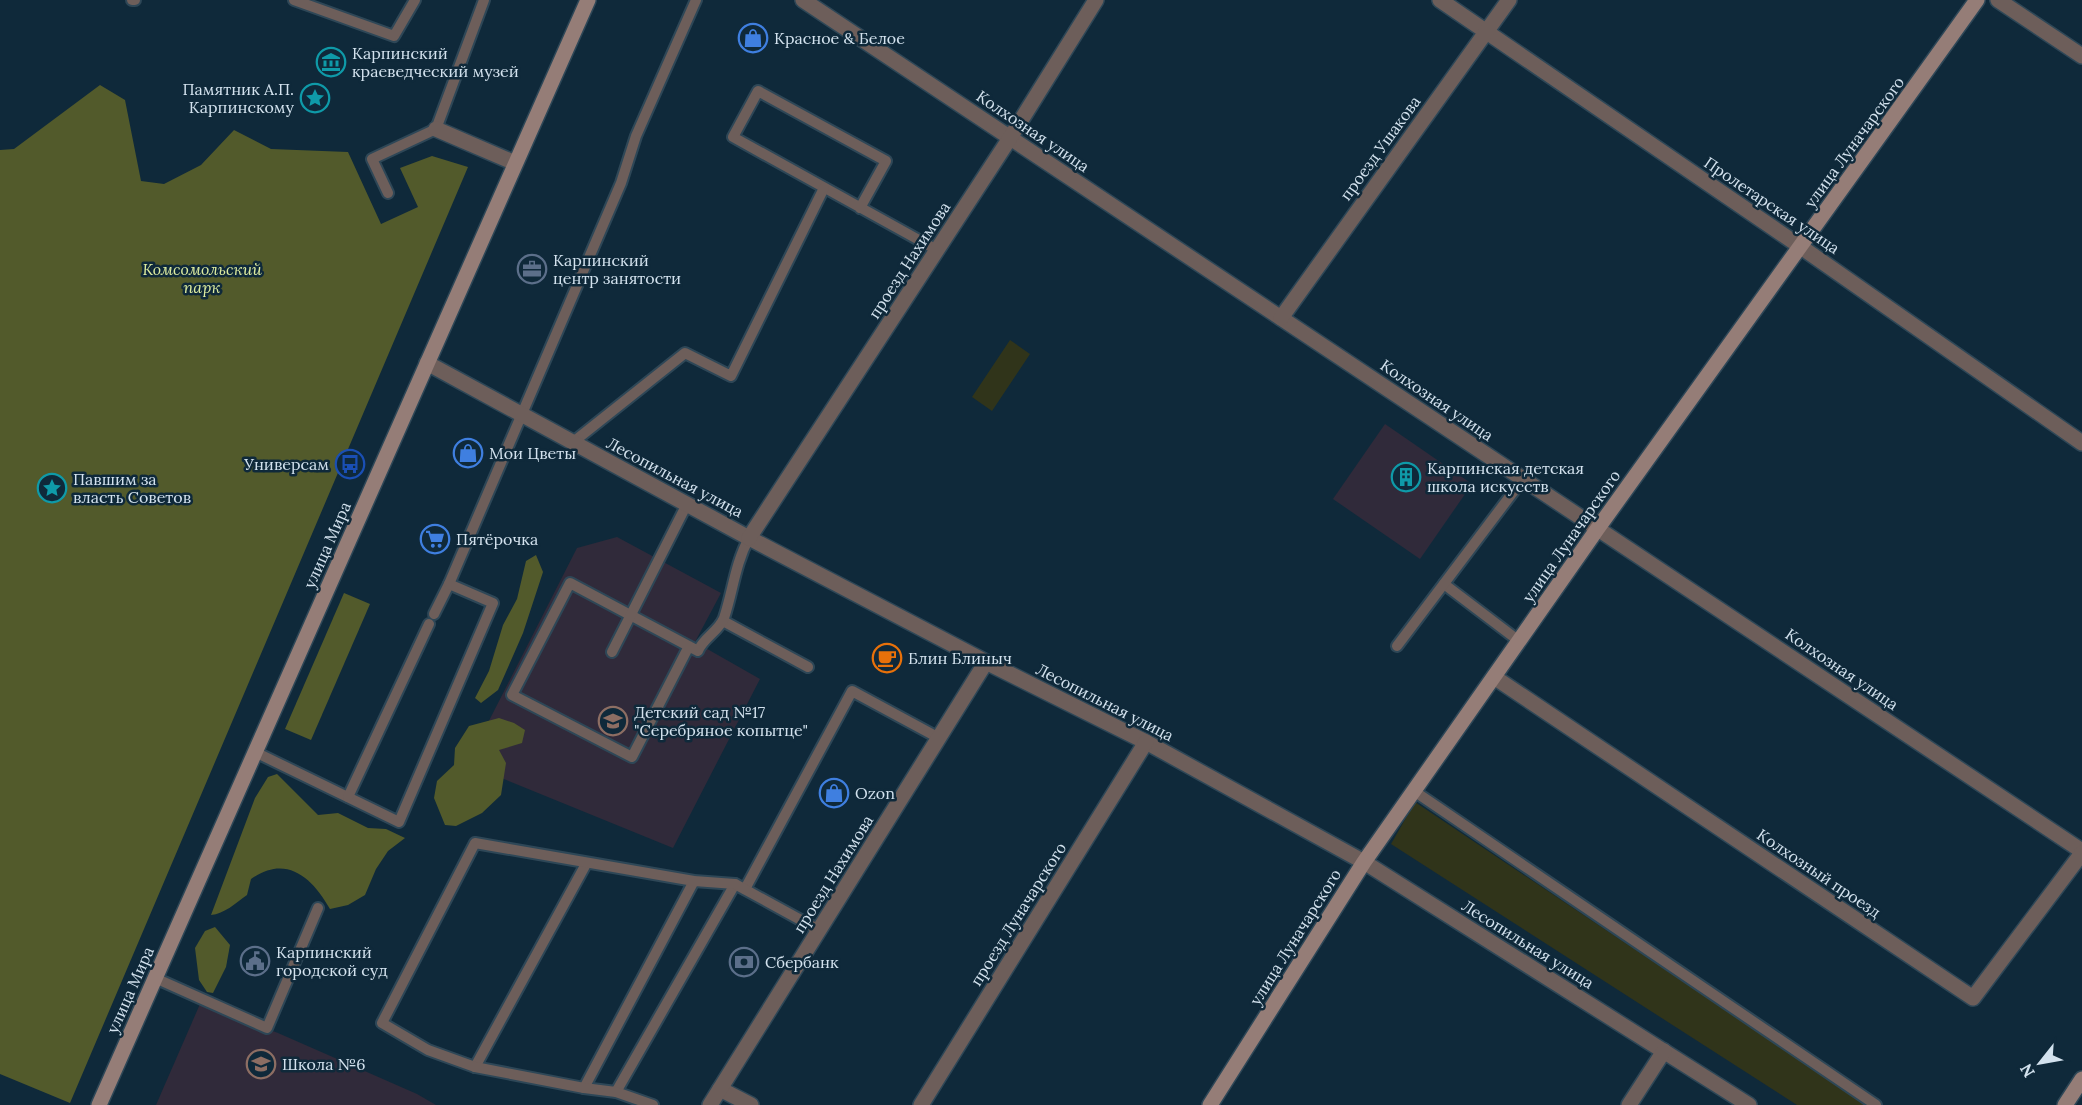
<svg xmlns="http://www.w3.org/2000/svg" width="2082" height="1105" viewBox="0 0 2082 1105" font-family="Lora,serif">
<style>
.education{fill:#302a3a}
.green{fill:#30341a}
.forest{fill:#525a2b}
.lines{fill:none;stroke-linecap:round;stroke-linejoin:round}
.lane-casing{stroke:#2e4757;stroke-width:14}
.street-casing{stroke:#2e4757;stroke-width:18}
.secondary-casing{stroke:#2e4757;stroke-width:18}
.lane{stroke:#6d5e5a;stroke-width:10}
.street{stroke:#6d5e5a;stroke-width:15}
.secondary{stroke:#957d77;stroke-width:15}
.labels{text-anchor:middle;dominant-baseline:central;stroke-width:5;stroke-linejoin:round;paint-order:stroke}
.poi-label{font-size:16px;fill:#d3e2ee;stroke:#0f293a;text-anchor:start}
.street-label{font-size:16px;fill:#d3e2ee;stroke:#0f293a}
.park-label{font-size:16px;font-style:italic;fill:#deeda0;stroke:#0f293a}
</style>
<rect width="100%" height="100%" fill="#0f293a"/>
<g class="education">
<polygon points="1385,424 1472,484 1420,559 1333,499"/>
<polygon points="617,537 721,593 695,642 760,679 673,848 467,764 577,548"/>
<polygon points="200,1004 278,1033 417,1094 436,1105 156,1105"/>
</g>
<g class="green">
<polygon points="1010,340 1030,354 992,411 972,397"/>
<polygon points="1415,802 1867,1105 1797,1105 1391,844"/>
</g>
<g class="forest">
<polygon points="100,85 125,100 141,181 164,184 201,165 234,130 271,149 348,152 381,224 418,207 400,168 432,156 468,167 70,1103 0,1074 0,150 14,149"/>
<polygon points="536,555 543,572 523,633 498,690 481,703 475,698 489,671 503,625 517,599 526,561"/>
<polygon points="344,593 370,604 311,740 285,729"/>
<polygon points="499,718 514,723 525,730 522,743 499,750 506,763 501,795 482,813 456,826 445,825 434,798 437,781 454,765 455,748 469,726"/>
<path d="M 277,774 L 318,815 L 338,813 L 368,828 L 386,829 L 405,838 L 388,851 L 376,869 L 365,895 L 348,905 L 330,909 C 312,877 286,854 251,879 L 247,895 C 236,903 224,914 211,915 L 255,798 L 268,777 Z"/>
<polygon points="215,927 230,945 226,967 213,993 207,992 199,980 195,948 205,931"/>
</g>
<g class="lines">
<g class="lane-casing">
<g id="lane">
<polyline points="132,0 135,0"/>
<polyline points="294,0 394,36 415,0"/>
<polyline points="388,193 372,159 436,129 484,0"/>
<polyline points="860,208 886,161 758,91 733,137 937,250"/>
<polyline points="572,443 685,353 731,376 824,188"/>
<polyline points="1444,584 1519,641"/>
<polyline points="434,614 449,584"/>
<polyline points="723,621 808,667"/>
<path d="M 689,646 L 632,757 L 512,695 L 570,583 L 698,651 C 703,638 719,631 724,618 C 733,591 735,564 749,538"/>
<polyline points="1397,646 1523,479"/>
<polyline points="612,652 687,504"/>
<polyline points="255,752 399,822 493,603 449,584 621,183 636,136 696,0"/>
<polyline points="1414,791 1876,1105"/>
<polyline points="348,797 429,624"/>
<polyline points="745,889 852,691 939,738"/>
<polyline points="155,978 267,1028 318,908"/>
<polyline points="475,1067 586,864"/>
<polyline points="584,1088 694,881"/>
<polyline points="616,1092 735,884"/>
<polyline points="653,1105 616,1092 584,1088 475,1067 428,1050 382,1023 475,843 694,881 735,884 819,930"/>
</g>
</g>
<g class="street-casing">
<g id="street">
<polyline points="803,0 2082,851"/>
<polyline points="1440,0 1801,247 2082,443"/>
<polyline points="1998,0 2082,56"/>
<polyline points="436,129 515,163"/>
<polyline points="1281,318 1509,0"/>
<polyline points="427,363 749,538 986,662 1146,742 1364,862 1749,1105"/>
<polyline points="749,538 1010,138 1096,0"/>
<polyline points="1494,677 1973,998 2082,853"/>
<polyline points="720,1089 751,1105"/>
<polyline points="710,1105 986,662"/>
<polyline points="921,1105 1146,742"/>
<polyline points="1629,1105 1664,1051"/>
</g>
</g>
<g class="secondary-casing">
<g id="secondary">
<polyline points="99,1105 588,0"/>
<polyline points="1210,1105 1364,862 1598,528 1977,0"/>
<polyline points="2065,1105 2082,1079"/>
</g>
</g>
<use href="#lane" class="lane"/>
<use href="#street" class="street"/>
<use href="#secondary" class="secondary"/>
</g>
<defs>
<g id="shop-ring" transform="scale(1.5)"><circle r="9.5" fill="#0f293a" stroke="#3f7fe0" stroke-width="1.5"/><path d="M-5-2.5h2.3a2.7 3.5 0 0 1 5.4 0H5L5.5 6h-11ZM-1.5-2.5h3a1.5 2.3 0 0 0-3 0Z" fill="#3f7fe0"/></g>
<g id="museum-ring" transform="scale(1.5)"><circle r="9.5" fill="#0f293a" stroke="#0f9aa8" stroke-width="1.5"/><path d="M0-6L6-3V-2H-6V-3ZM-5-1h2V3h-2ZM-1-1h2V3h-2ZM3-1h2V3H3ZM-6 4H6V6H-6Z" fill="#0f9aa8"/></g>
<g id="sight-ring" transform="scale(1.5)"><circle r="9.5" fill="#0f293a" stroke="#0f9aa8" stroke-width="1.5"/><path d="M0-6L1.8-2.2L6-1.7L2.9 1.2L3.7 5.4L0 3.3L-3.7 5.4L-2.9 1.2L-6-1.7L-1.8-2.2Z" fill="#0f9aa8"/></g>
<g id="office-ring" transform="scale(1.5)"><circle r="9.5" fill="#0f293a" stroke="#5c6f8a" stroke-width="1.5"/><path d="M-6-3h4V-5.5h4V-3h4V5H-6ZM-1-4.5V-3h2v-1.5ZM-6 0V1H6V0Z" fill="#5c6f8a"/></g>
<g id="bus-ring" transform="scale(1.5)"><circle r="9.5" fill="#0f293a" stroke="#1a4fb4" stroke-width="1.5"/><path d="M-5-6H5V4H4V6H2V4H-2V6H-4V4H-5ZM-3.5-4V0h7V-4ZM-3.5 1.2v1.5H-2V1.2ZM2 1.2v1.5H3.5V1.2Z" fill="#1a4fb4"/></g>
<g id="building-ring" transform="scale(1.5)"><circle r="9.5" fill="#0f293a" stroke="#0f9aa8" stroke-width="1.5"/><path d="M-4-6H4V6H1V3H-1V6H-4ZM-2.5-4.3h1.7v1.8h-1.7ZM.8-4.3h1.7v1.8H.8ZM-2.5-1h1.7V.8h-1.7ZM.8-1h1.7V.8H.8Z" fill="#0f9aa8"/></g>
<g id="supermarket-ring" transform="scale(1.5)"><circle r="9.5" fill="#0f293a" stroke="#3f7fe0" stroke-width="1.5"/><path d="M-6-5.5h2.5l.6 2H6L4.5 2H-2.5L-4.4-4H-6ZM-1.5 3.2a1.3 1.3 0 1 0 .1 0ZM3 3.2a1.3 1.3 0 1 0 .1 0Z" fill="#3f7fe0"/></g>
<g id="cafe-ring" transform="scale(1.5)"><circle r="9.5" fill="#0f293a" stroke="#e8710a" stroke-width="1.5"/><path d="M-5.5-4.5H6V0H3Q3 3.5 0 3.5H-2.5Q-5.5 3.5-5.5 0ZM3-3.2v2h1.7v-2ZM-6 4.5H4V6H-6Z" fill="#e8710a"/></g>
<g id="school-ring" transform="scale(1.5)"><circle r="9.5" fill="#0f293a" stroke="#8d6e63" stroke-width="1.5"/><path d="M0-5L7-2L0 1L-7-2ZM-4 1L0 2.5L4 1V4Q0 6-4 4Z" fill="#8d6e63"/></g>
<g id="civic-ring" transform="scale(1.5)"><circle r="9.5" fill="#0f293a" stroke="#5c6f8a" stroke-width="1.5"/><path d="M-.6-6.5H3V-4.5H.6V-3L4-1V1h2V6H-6V1h2V-1L-.6-3ZM-1.2 2.5V6h2.4V2.5Z" fill="#5c6f8a"/></g>
<g id="bank-ring" transform="scale(1.5)"><circle r="9.5" fill="#0f293a" stroke="#5c6f8a" stroke-width="1.5"/><path d="M-6-4H6V4H-6ZM0-2.3a2.3 2.3 0 1 0 0 4.6a2.3 2.3 0 1 0 0-4.6Z" fill="#5c6f8a"/></g>
</defs>
<g fill-rule="evenodd">
<use href="#shop-ring" x="753" y="38"/>
<use href="#museum-ring" x="331" y="62"/>
<use href="#sight-ring" x="315" y="98"/>
<use href="#office-ring" x="532" y="269"/>
<use href="#shop-ring" x="468" y="453"/>
<use href="#bus-ring" x="350" y="464"/>
<use href="#building-ring" x="1406" y="477"/>
<use href="#sight-ring" x="52" y="488"/>
<use href="#supermarket-ring" x="435" y="539"/>
<use href="#cafe-ring" x="887" y="658"/>
<use href="#school-ring" x="613" y="721"/>
<use href="#shop-ring" x="834" y="793"/>
<use href="#civic-ring" x="255" y="961"/>
<use href="#bank-ring" x="744" y="962"/>
<use href="#school-ring" x="261" y="1064"/>
</g>
<g class="labels">
<g class="poi-label">
<text x="774" y="38">Красное &amp; Белое</text>
<text x="352" y="53">Карпинский<tspan x="352" dy="18">краеведческий музей</tspan></text>
<text x="294" y="89" text-anchor="end">Памятник А.П.<tspan x="294" dy="18">Карпинскому</tspan></text>
<text x="553" y="260">Карпинский<tspan x="553" dy="18">центр занятости</tspan></text>
<text x="489" y="453">Мои Цветы</text>
<text x="329" y="464" text-anchor="end">Универсам</text>
<text x="1427" y="468">Карпинская детская<tspan x="1427" dy="18">школа искусств</tspan></text>
<text x="73" y="479">Павшим за<tspan x="73" dy="18">власть Советов</tspan></text>
<text x="456" y="539">Пятёрочка</text>
<text x="908" y="658">Блин Блиныч</text>
<text x="634" y="712">Детский сад №17<tspan x="634" dy="18">"Серебряное копытце"</tspan></text>
<text x="855" y="793">Ozon</text>
<text x="276" y="952">Карпинский<tspan x="276" dy="18">городской суд</tspan></text>
<text x="765" y="962">Сбербанк</text>
<text x="282" y="1064">Школа №6</text>
</g>
<g class="street-label">
<text transform="translate(1033 131) rotate(34)">Колхозная улица</text>
<text transform="translate(1854 142) rotate(-54)">улица Луначарского</text>
<text transform="translate(1380 148) rotate(-54)">проезд Ушакова</text>
<text transform="translate(1772 205) rotate(34)">Пролетарская улица</text>
<text transform="translate(909 260) rotate(-57)">проезд Нахимова</text>
<text transform="translate(1437 400) rotate(34)">Колхозная улица</text>
<text transform="translate(675 477) rotate(28)">Лесопильная улица</text>
<text transform="translate(1571 536) rotate(-55)">улица Луначарского</text>
<text transform="translate(327 545) rotate(-66)">улица Мира</text>
<text transform="translate(1842 669) rotate(34)">Колхозная улица</text>
<text transform="translate(1105 702) rotate(27)">Лесопильная улица</text>
<text transform="translate(1819 873) rotate(34)">Колхозный проезд</text>
<text transform="translate(833 874) rotate(-58)">проезд Нахимова</text>
<text transform="translate(1018 914) rotate(-58)">проезд Луначарского</text>
<text transform="translate(1295 937) rotate(-58)">улица Луначарского</text>
<text transform="translate(1528 944) rotate(32)">Лесопильная улица</text>
<text transform="translate(130 990) rotate(-66)">улица Мира</text>
</g>
<g class="park-label">
<text x="202" y="269">Комсомольский<tspan x="202" dy="18">парк</tspan></text>
</g>
</g>
<g transform="translate(2040 1063) rotate(239)" stroke="#0f293a" stroke-width="4.5" paint-order="stroke">
<path d="M0-4.5L10 22L0 15L-10 22Z" fill="#d3e2ee"/>
<text y="-9" font-size="16" font-weight="bold" text-anchor="middle" fill="#d3e2ee">N</text>
</g>
</svg>
